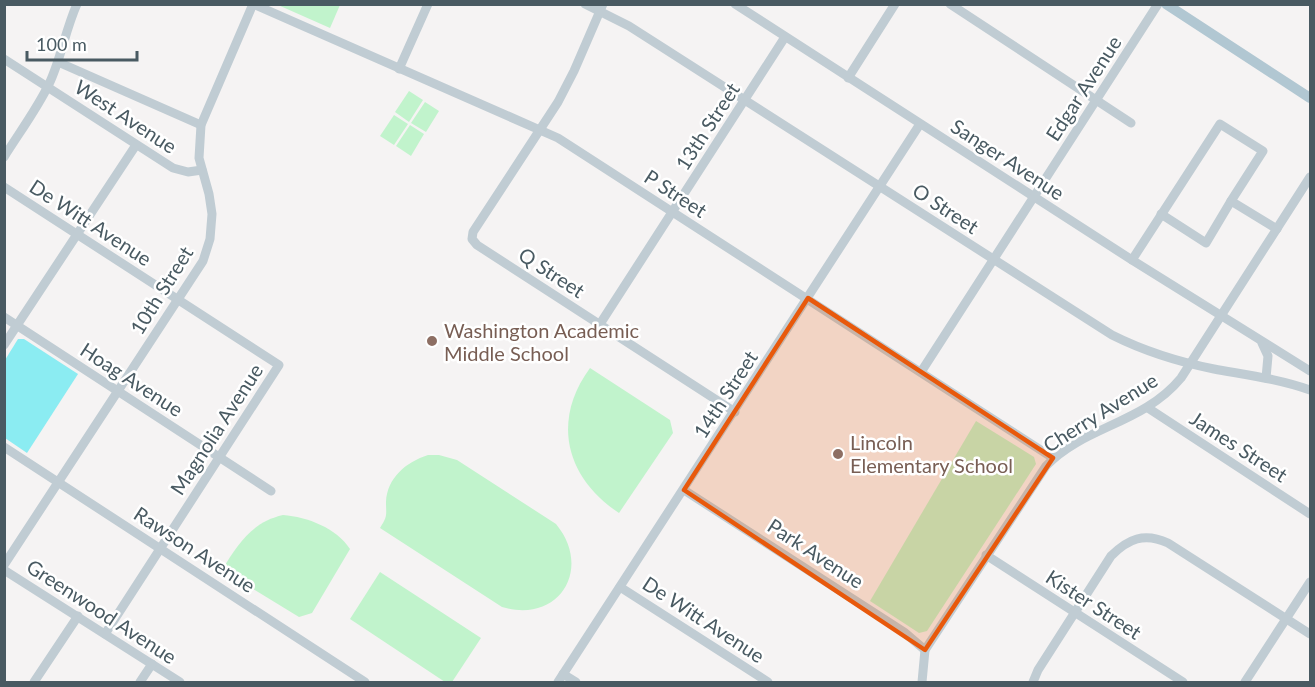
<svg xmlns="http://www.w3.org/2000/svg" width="1315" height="687" viewBox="0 0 1315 687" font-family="Lato,sans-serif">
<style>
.green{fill:#c1f3cc}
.water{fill:#8becf2}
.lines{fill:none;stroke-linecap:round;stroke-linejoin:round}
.minor{stroke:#c0ccd3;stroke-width:9}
.major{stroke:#b1c7d2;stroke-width:10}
.marked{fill:#e8590c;fill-opacity:0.2;stroke:#e8590c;stroke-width:4.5;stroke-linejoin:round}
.education-dot{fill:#8d6e63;stroke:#fff;stroke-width:2}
.labels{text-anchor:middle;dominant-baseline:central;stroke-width:5;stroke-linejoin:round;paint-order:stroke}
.street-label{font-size:20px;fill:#495a62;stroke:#fff}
.education-label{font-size:20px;fill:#785e54;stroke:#fff;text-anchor:start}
</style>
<rect width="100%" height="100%" fill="#f5f3f3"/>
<g class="green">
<polygon points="278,5 340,5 330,28"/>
<polygon points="409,91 423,100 409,122 395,112"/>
<polygon points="425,102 439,111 426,132 411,123"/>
<polygon points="394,115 408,124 394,145 380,136"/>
<polygon points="410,125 424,134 411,156 396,146"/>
<path d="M 590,368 L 670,420 L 673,433 L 619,513 C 566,478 551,421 590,368 Z"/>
<polygon points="976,421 1034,457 1036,464 927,631 919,633 870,601"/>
<path d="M 428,455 L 439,455 L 457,460 L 556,524 C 593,569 559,624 502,607 L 380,528 C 388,516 386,515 386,502 C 387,478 406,462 428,455 Z"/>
<path d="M 283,515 C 308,517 336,528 350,549 L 312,613 L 299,617 L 222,570 C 238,544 252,522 283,515 Z"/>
<polygon points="380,572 481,638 452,682 445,682 350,619"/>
</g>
<polygon class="water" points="18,339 24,339 78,374 27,453 5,438 5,360"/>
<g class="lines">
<g class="minor">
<polyline points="253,4 558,138 1053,458"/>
<path d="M 585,4 L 629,26 L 1112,335 C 1144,351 1179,362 1214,369 C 1247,375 1279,379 1310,390"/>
<polyline points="603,4 574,71 558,102 473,232 472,239 477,245 735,412"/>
<polyline points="735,4 1132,260 1310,371"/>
<polyline points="950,4 1131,123"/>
<polyline points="4,59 173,168 188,172 202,170"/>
<polyline points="58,62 201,125"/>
<polyline points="399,69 428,4"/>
<polyline points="848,78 895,4"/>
<path d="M 4,157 C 19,133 37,109 49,84 C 61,59 65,31 77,4"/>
<polyline points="4,187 279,365 105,634"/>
<polyline points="1161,214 1206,243 1231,201"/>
<polyline points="1132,260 1220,124 1263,151 1231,201 1277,229"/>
<polyline points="4,317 271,491"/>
<polyline points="600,324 785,37"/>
<polyline points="1262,343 1268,356 1266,378"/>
<polyline points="4,345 136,145"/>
<polyline points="921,372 1158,4"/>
<polyline points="1148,408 1310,514"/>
<polyline points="4,447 365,682"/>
<polyline points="684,490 904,632 925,650"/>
<polyline points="986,555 1183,682"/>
<polyline points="4,565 203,261 210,239 212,214 209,194 199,158 201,125 253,4"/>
<polyline points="4,570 180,682"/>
<polyline points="620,587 768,682"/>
<polyline points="563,674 576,682"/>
<polyline points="34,682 78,616"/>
<polyline points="140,682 152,664"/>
<polyline points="558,682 920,124"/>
<path d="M 922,682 L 925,650 L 1046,466 C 1084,426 1143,424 1181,378 L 1310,177"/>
<path d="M 1033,682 L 1038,670 L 1111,556 C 1128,539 1144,532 1168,543 L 1310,634"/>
<polyline points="1245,682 1310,582"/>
</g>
<polyline class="major" points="1166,4 1310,98"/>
</g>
<path class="marked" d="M 808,298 L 1053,458 L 925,650 L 684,490 Z"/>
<g class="education-dot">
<circle cx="432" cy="341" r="6"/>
<circle cx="838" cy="454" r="6"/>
</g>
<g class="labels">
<g class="street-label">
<text transform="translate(1083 88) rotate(-57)">Edgar Avenue</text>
<text transform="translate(126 116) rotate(33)">West Avenue</text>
<text transform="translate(707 126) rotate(-57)">13th Street</text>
<text transform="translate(1008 159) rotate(33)">Sanger Avenue</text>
<text transform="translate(676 193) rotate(33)">P Street</text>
<text transform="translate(946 208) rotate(33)">O Street</text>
<text transform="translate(91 222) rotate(33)">De Witt Avenue</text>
<text transform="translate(552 272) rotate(33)">Q Street</text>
<text transform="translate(161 290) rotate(-58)">10th Street</text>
<text transform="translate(132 379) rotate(33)">Hoag Avenue</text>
<text transform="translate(725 394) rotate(-57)">14th Street</text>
<text transform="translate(1100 412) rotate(-32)">Cherry Avenue</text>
<text transform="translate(216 429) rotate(-57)">Magnolia Avenue</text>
<text transform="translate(1239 446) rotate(33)">James Street</text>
<text transform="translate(195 549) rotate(33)">Rawson Avenue</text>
<text transform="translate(816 553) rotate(33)">Park Avenue</text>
<text transform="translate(1094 604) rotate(33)">Kister Street</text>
<text transform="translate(102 611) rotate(33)">Greenwood Avenue</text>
<text transform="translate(704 619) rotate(33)">De Witt Avenue</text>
</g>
<g class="education-label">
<text x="444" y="330">Washington Academic<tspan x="444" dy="23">Middle School</tspan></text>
<text x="850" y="442">Lincoln<tspan x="850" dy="23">Elementary School</tspan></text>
</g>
</g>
<rect width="1315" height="687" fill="none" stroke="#495a62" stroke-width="12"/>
<path d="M27 51v9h110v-9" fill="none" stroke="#495a62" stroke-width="3"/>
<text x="36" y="51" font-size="18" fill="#495a62" stroke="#ffffff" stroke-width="4.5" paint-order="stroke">100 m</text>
</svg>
